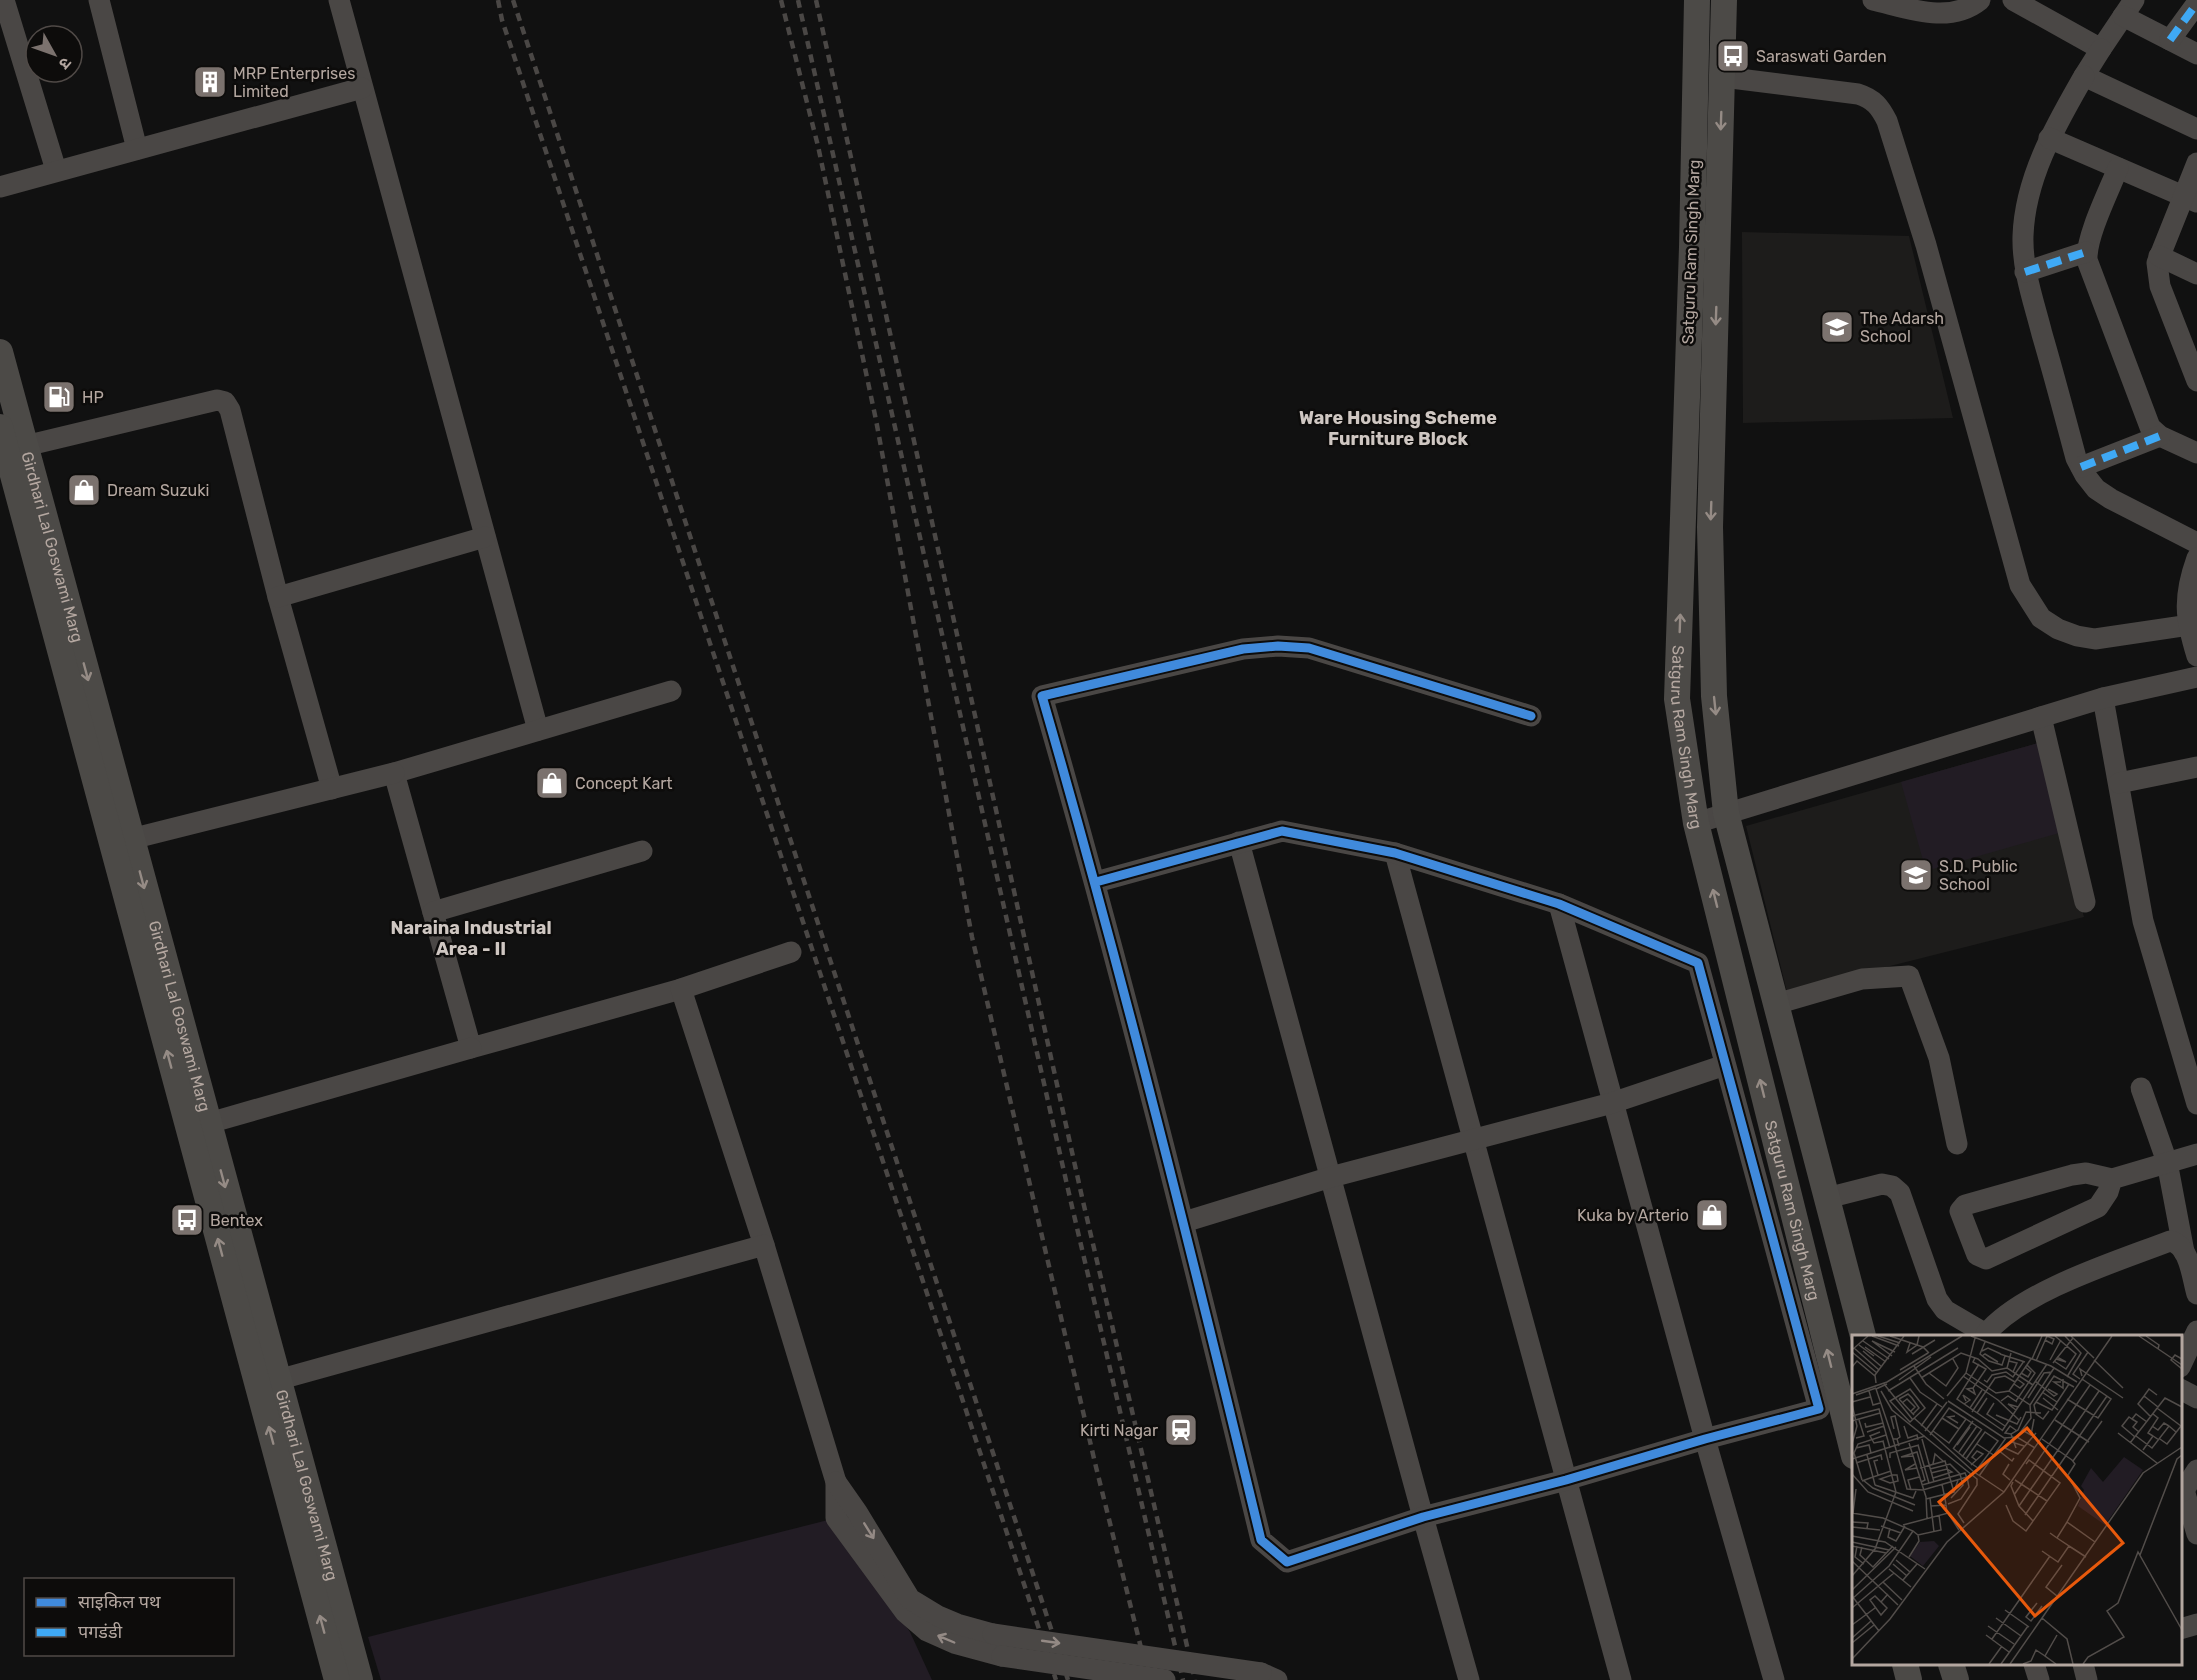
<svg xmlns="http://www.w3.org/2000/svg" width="2197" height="1680" viewBox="0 0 2197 1680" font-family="Rubik,'Noto Sans Devanagari',sans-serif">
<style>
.built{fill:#1d1c1b}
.green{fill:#221c24}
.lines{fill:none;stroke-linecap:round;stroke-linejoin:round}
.minor{stroke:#4a4745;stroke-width:21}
.major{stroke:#4c4a47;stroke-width:26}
.rail{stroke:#4a4745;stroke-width:4.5;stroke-dasharray:8 6;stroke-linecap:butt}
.minor-bridge{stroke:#4a4745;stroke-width:21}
.quiet{stroke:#3fa9f5;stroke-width:8;stroke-dasharray:15 8;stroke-linecap:butt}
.cycleway-casing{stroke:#0d0c0b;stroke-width:13}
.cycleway{stroke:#408adc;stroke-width:9}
.oneway{stroke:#958b85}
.oneway2{stroke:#948a85}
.labels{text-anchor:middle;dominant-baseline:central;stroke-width:5;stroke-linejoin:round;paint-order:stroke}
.poi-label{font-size:16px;fill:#b4a7a0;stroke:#0d0c0b;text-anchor:start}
.street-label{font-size:16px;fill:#b4a7a0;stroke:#0d0c0b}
.neighbourhood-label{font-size:18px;font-weight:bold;fill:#cfc7c2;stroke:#0d0c0b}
.inset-road{fill:none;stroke:#524d4a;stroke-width:1.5}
.view{fill:#e8590c;fill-opacity:0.15;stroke:#e8590c;stroke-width:3}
.inset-edge{fill:none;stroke:#b4a7a0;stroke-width:3}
</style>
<rect width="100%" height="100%" fill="#111"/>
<g class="built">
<polygon points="1742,232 1909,236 1953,418 1743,423"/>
<polygon points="2038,743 2084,917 1787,992 1746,826"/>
</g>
<g class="green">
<polygon points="2038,743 2063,832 1926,871 1901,782"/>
<polygon points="832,1519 910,1632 932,1680 381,1680 368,1637"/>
</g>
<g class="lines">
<g class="minor">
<polyline points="4,0 56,170"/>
<polyline points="99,0 137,149"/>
<polyline points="339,0 538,730"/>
<path d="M 1873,0 C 1908,8 1949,25 1980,0"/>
<polyline points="2013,0 2101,49 2134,0"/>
<polyline points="2123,16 2197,54"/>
<polyline points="2170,40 2197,3"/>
<polyline points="2101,49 2084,76 2197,129"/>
<path d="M 2084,76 C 2056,125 2025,177 2023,236 C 2022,270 2034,302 2042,334 C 2054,375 2065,417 2076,458 L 2085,475 L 2096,489 L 2111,499 L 2197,543"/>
<path d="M 1723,77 L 1858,94 C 1874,99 1880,107 1887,121 L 1926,245 L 2020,585 L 2041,618 L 2058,629 L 2077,636 L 2095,639 L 2197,624"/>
<polyline points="2049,138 2197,202"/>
<polyline points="2197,163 2157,263 2160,286 2197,381"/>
<path d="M 2118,168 C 2109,191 2086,236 2087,260 L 2150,427 L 2160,436 L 2197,453"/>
<polyline points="0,187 362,88"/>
<polyline points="2159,256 2197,274"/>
<polyline points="2025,272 2086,252"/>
<polyline points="25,446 217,400 225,402 230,410 278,597 332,789"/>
<polyline points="2081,467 2160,436"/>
<path d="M 2197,558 C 2183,597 2185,618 2197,656"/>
<polyline points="278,597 485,537"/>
<polyline points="671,691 394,773 471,1048 681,989"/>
<polyline points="2103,698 2143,921 2197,1104"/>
<polyline points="2041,717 2085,902"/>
<polyline points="2119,783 2197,767"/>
<polyline points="1696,823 2103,698 2197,677"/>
<polyline points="131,839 394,773"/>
<polyline points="1239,842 1423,1517 1469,1680"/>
<polyline points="1395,853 1621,1680"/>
<path d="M 1096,882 L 1282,831 L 1395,853 L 1559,904 L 1698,963 L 1819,1409 L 1705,1439 L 1566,1480 L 1423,1517 L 1287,1562 L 1261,1540 C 1193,1258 1123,976 1042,696 L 1243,649 L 1278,646 L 1309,648 L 1531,716"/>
<polyline points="1559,904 1705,1439 1774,1680"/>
<polyline points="433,912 642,851"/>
<polyline points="1776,1004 1862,979 1909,976 1939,1058 1957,1144"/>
<polyline points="2141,1088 2167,1162 2184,1252"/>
<polyline points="195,1127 471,1048"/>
<polyline points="2112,1179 2108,1192 2098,1207 1986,1259 1977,1255 1960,1211 1965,1205 2072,1175 2086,1173 2112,1179 2197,1154"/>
<polyline points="1827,1198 1882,1184 1892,1186 1900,1193 1937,1299 1945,1310 1986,1334"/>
<polyline points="1184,1222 1331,1177 1612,1103 1725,1065"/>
<polyline points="764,1245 681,989 791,952"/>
<path d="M 1986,1336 L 1986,1334 C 2021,1291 2118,1261 2170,1241 C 2190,1245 2192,1278 2197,1294"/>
<polyline points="2180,1367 2197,1331"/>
<polyline points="263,1384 764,1245 836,1482 836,1518 905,1612 927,1631 954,1643 1002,1656"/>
<polyline points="2180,1389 2197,1398"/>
<polyline points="836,1482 857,1512 910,1599 938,1616 957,1624 993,1634"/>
<polyline points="2184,1490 2197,1534"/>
<polyline points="2180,1492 2184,1490 2197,1470"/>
<polyline points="2180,1629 2197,1624"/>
<polyline points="2034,1664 2039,1680"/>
<polyline points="2083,1664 2087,1680"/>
<polyline points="1261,1673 1277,1680"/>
</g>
<g class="major">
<path id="s1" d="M 1697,0 L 1692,247 L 1677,699 L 1696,823 L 1854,1456"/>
<polyline points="1724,0 1710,527 1714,696 1726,813 1863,1336"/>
<path id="s2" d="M 0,352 L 360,1680"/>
<polyline points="0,427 337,1680"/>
<polyline points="1905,1664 1909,1680"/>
<polyline points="1951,1664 1956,1680"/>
</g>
<g class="rail">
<polyline points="498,0 502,20 1056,1680"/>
<polyline points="513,0 1068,1680"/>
<polyline points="781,0 818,146 876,420 972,937 1096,1467 1149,1680"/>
<polyline points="798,0 1070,1198 1183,1680"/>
<polyline points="816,0 1082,1197 1195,1680"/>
</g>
<g class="minor-bridge">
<polyline points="993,1634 1261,1673"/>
<polyline points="1002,1656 1165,1680"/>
</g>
<g class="quiet">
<polyline points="2170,40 2197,3"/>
<polyline points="2025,272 2086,252"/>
<polyline points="2081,467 2160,436"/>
</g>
<g class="cycleway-casing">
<path id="cycleway" d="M 1096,882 L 1282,831 L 1395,853 L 1559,904 L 1698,963 L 1819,1409 L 1705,1439 L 1566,1480 L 1423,1517 L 1287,1562 L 1261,1540 C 1193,1258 1123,976 1042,696 L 1243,649 L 1278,646 L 1309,648 L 1531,716"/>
</g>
<use href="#cycleway" class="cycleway"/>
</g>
<defs><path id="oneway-shaft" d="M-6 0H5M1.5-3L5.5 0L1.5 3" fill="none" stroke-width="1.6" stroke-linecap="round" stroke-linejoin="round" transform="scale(1.5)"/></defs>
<g class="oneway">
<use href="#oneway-shaft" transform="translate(1721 121) rotate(92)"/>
<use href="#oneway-shaft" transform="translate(1716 316) rotate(92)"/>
<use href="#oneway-shaft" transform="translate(1711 511) rotate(92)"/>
<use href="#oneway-shaft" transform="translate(1680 623) rotate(-88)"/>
<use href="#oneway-shaft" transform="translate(86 672) rotate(75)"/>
<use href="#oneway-shaft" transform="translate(1715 706) rotate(84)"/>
<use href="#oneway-shaft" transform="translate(142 880) rotate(75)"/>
<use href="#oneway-shaft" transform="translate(1715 898) rotate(-104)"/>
<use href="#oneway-shaft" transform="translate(169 1059) rotate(-105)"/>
<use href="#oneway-shaft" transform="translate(1762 1088) rotate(-104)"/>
<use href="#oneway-shaft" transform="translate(223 1179) rotate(75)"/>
<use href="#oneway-shaft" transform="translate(220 1247) rotate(-105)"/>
<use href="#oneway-shaft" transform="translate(1829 1358) rotate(-104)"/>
<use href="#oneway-shaft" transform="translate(271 1435) rotate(-105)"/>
<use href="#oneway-shaft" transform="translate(322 1624) rotate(-105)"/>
</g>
<g class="oneway2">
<use href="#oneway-shaft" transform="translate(869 1531) rotate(58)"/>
<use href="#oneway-shaft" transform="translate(946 1639) rotate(-157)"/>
<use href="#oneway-shaft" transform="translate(1051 1642) rotate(8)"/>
</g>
<defs>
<g id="bus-square" transform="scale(1.725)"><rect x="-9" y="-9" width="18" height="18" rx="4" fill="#7b726e" stroke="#0d0c0b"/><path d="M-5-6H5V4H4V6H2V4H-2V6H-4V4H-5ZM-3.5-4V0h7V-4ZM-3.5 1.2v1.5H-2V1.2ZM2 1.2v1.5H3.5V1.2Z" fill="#fff"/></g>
<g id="building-square" transform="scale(1.725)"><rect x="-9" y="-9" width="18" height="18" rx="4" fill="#7b726e" stroke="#0d0c0b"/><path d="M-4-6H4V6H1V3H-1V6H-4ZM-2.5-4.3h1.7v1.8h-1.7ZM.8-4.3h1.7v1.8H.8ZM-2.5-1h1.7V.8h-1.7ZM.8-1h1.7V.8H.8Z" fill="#fff"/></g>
<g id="school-square" transform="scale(1.725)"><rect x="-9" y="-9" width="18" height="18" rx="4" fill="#7b726e" stroke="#0d0c0b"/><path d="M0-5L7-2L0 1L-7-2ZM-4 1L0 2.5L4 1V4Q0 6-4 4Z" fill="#fff"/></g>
<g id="fuel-square" transform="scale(1.725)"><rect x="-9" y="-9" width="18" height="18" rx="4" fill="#7b726e" stroke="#0d0c0b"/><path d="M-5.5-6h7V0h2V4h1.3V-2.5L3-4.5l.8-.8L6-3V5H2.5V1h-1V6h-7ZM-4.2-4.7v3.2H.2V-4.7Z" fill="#fff"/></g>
<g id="shop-square" transform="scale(1.725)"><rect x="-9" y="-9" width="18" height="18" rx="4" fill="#7b726e" stroke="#0d0c0b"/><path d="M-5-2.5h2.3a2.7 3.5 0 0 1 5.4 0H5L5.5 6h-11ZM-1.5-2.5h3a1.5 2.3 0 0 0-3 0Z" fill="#fff"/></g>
<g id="station-square" transform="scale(1.725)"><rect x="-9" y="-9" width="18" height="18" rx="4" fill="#7b726e" stroke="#0d0c0b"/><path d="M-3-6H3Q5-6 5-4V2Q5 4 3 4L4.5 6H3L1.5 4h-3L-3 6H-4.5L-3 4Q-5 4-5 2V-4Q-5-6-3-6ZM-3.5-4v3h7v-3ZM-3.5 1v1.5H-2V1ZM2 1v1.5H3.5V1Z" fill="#fff"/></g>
</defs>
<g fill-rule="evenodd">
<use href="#bus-square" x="1733" y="56"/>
<use href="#building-square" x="210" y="82"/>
<use href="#school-square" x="1837" y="327"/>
<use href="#fuel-square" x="59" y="397"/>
<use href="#shop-square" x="84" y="490"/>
<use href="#shop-square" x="552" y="783"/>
<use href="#school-square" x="1916" y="875"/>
<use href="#shop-square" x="1712" y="1215"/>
<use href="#bus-square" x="187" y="1220"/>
<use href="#station-square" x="1181" y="1430"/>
</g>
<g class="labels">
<g class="poi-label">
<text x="1756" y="56">Saraswati Garden</text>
<text x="233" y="73">MRP Enterprises<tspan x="233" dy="18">Limited</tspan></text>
<text x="1860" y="318">The Adarsh<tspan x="1860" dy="18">School</tspan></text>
<text x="82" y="397">HP</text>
<text x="107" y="490">Dream Suzuki</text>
<text x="575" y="783">Concept Kart</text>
<text x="1939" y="866">S.D. Public<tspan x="1939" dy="18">School</tspan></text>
<text x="1689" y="1215" text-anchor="end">Kuka by Arterio</text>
<text x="210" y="1220">Bentex</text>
<text x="1158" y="1430" text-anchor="end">Kirti Nagar</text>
</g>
<g class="street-label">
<text transform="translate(1691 252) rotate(-88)">Satguru Ram Singh Marg</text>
<text stroke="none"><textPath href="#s2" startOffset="202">Girdhari Lal Goswami Marg</textPath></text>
<text stroke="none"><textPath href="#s1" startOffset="738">Satguru Ram Singh Marg</textPath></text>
<text stroke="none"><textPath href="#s2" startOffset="688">Girdhari Lal Goswami Marg</textPath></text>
<text stroke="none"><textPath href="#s1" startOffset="1224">Satguru Ram Singh Marg</textPath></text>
<text stroke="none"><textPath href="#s2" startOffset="1174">Girdhari Lal Goswami Marg</textPath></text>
</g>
<g class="neighbourhood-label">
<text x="1398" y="418">Ware Housing Scheme<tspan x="1398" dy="21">Furniture Block</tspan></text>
<text x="471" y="928">Naraina Industrial<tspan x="471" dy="21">Area - II</tspan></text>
</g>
</g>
<g transform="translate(1852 1335)">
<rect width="330" height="330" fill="#111"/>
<path d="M 272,122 L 291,135 L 253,190 L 226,171 L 232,155 L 229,151 L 239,133 L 251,147 ZM 82,206 L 87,211 L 71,231 L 58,221 L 68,207 Z" fill="#221c24"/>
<path class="inset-road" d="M 20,1 L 47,11M 26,1 L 48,8M 38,1 L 71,12 L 77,18M 119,1 L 199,31 L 225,47M 213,1 L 229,18 L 215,42M 219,1 L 242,23M 287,1 L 330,30M 294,1 L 307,10 L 306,14M 193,5 L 200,9 L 202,4 L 195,1M 11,6 L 37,24M 133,7 L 128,19 L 137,26 L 150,30 L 153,21M 58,8 L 55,17 L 65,10 L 67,1M 7,10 L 22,21M 13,12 L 34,27M 2,13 L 27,35M 1,14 L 16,1M 11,16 L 30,32M 130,16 L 136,13 L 149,19M 0,17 L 25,38M 159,18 L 155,33 L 181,50M 60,19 L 83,5M 148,19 L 173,27M 40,21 L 20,6 L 43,17M 130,21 L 133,19 L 146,27M 180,24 L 190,1M 204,24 L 214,27 L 205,22M 330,24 L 323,20 L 319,25 L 330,34M 198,25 L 209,5M 242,25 L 271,53M 157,26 L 165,28 L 161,37M 184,26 L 195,1M 202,26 L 214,34 L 224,19 L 203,1M 201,28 L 221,3M 127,29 L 105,64 L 150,95M 62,31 L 74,49 L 92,64M 0,32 L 5,26 L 23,41M 48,35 L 76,18M 77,38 L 94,51 L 106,33 L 101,24M 114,38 L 144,58 L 157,56 L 179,24M 169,38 L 176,42 L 179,37 L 173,32M 111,41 L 146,65M 230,41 L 228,34 L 271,63M 58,43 L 68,57 L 90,72M 69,43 L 109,18 L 126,24 L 140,36 L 155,33M 228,44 L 221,39 L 236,17M 47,45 L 79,22M 132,45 L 135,47 L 140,40 L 154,37 L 161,42 L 172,26M 183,46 L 202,61 L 205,59 L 196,54M 209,47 L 202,47 L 211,53 L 211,44M 24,48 L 23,40 L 52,1M 32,49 L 61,85M 35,49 L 24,54 L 41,104 L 45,104 L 47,111M 162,49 L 168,53 L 172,49 L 165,44M 121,53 L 115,54 L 123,59 L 121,53 L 134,34 L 121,27 L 123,23M 58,54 L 73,73 L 58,87 L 38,66 ZM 17,56 L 21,70 L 28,68M 29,56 L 40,75 L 125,144 L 125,150 L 106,179 L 112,188M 36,56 L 106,13M 157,56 L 178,70 L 179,83 L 165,102M 190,57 L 205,67M 0,59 L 35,47 L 110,1M 4,60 L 24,53M 95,61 L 114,38 L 123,3M 292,61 L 297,54 L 305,60M 176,63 L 192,38 L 200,37M 191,63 L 206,75M 47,64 L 56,59 L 60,63 L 67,73 L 61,79M 47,64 L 62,80M 215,64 L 246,83 L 259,64 L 230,44M 146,65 L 167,85M 96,66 L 152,103 L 165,102 L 183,113M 149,66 L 156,61 L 165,67M 164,66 L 183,38 L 175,30M 0,67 L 18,62M 184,67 L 200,75 L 217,49M 50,68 L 55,64 L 63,72 L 59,76M 142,68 L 135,79 L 153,91M 0,69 L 5,91 L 0,109M 112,69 L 118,65 L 111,60 L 114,66M 178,70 L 202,33M 118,73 L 130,55M 305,73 L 329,91M 164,75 L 156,69 L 166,72M 197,76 L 191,84 L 184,79 L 182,70 L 202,41 L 222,52M 120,77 L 143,43 L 153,41 L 163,47M 125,78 L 135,63M 301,79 L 306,83 L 296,98 L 301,101M 144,80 L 165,89 L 169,82M 0,81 L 27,74 L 38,113M 103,81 L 96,82 L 106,88M 299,82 L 286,69 L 292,61 L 306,72M 62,83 L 122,137 L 152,157M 90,83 L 107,94M 280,84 L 285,87 L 281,92 L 287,97M 203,85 L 237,107M 0,86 L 28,78M 13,88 L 14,92 L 31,88M 52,91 L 56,103 L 65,100 L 66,105M 69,91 L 85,69M 300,91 L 306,95 L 312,88 L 317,91M 42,94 L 39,82 L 43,81 L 48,102 L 45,104M 170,95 L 179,100 L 182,84M 73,96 L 95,67M 81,96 L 97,108 L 114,84 L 129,94M 150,96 L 195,29M 15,97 L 32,91M 28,97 L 18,101 L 22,108 L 32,106M 266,98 L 305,128M 159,99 L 153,98 L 158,91 L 165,96M 78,100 L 97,73 L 114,84M 284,101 L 300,113 L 317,91 L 324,97M 283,102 L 270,91 L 277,82 L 280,84 L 284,79 L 295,87M 4,103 L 12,101 L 7,85M 41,104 L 55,154 L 71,155 L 115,142 L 122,137M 70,104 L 82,147M 190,104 L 220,125M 308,104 L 315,109 L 329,91M 57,108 L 74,162 L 75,183M 278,108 L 313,63 L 330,72M 125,109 L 143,121M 66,110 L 77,148M 105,110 L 118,92M 172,111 L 160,107 L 153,113 L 166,119 L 184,98M 4,113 L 17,110 L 19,118M 164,113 L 159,99 L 166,95 L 174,77 L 189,78M 101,114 L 121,86M 102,114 L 120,129 L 126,133 L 146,106 L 133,97 L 114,124M 146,115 L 160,126 L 162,123M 291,115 L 301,101 L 307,105M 107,117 L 125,91M 61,121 L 49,122 L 65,117 L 73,145 L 69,147M 110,122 L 130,94M 38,123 L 38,118 L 67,110M 0,124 L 73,101M 220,125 L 223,129 L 216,140 L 228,163 L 215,187 L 243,207M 221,126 L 250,86M 4,128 L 29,120 L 30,125M 63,129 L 53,135 L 65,133M 81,129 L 83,119 L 91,126M 157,129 L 151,139 L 158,145M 119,130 L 131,119 L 125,116 L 120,122 L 124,125M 68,133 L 93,126 L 102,157M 78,134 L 98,129 L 108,139 L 111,150 L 99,163M 79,138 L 95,134 L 100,137 L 81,143M 0,139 L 16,157 L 61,176M 26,140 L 22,126 L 26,125M 40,140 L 45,140 L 46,146 L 38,148 L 28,144 ZM 127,141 L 154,103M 10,145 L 2,118 L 6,109 L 34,100M 11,145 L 21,153 L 63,170M 163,145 L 195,166M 10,146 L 21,142 L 15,120M 161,147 L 159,151 L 167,171 L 181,186M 90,149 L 94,169M 23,150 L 61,163 L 64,156M 23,150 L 21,142 L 39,136M 70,150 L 113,138 L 115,143M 59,155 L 56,145 L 67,142M 162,160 L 238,50M 78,163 L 82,197M 74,164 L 102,157 L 106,145M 96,169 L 109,164 L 117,152 L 115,142M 154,170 L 161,186 L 174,196 L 208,148 L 177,125 L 174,129M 79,171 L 94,170 L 95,178M 167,171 L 247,56M 0,178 L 31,183 L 61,196 L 37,231 L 0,264M 1,178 L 4,154M 173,180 L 255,61M 0,187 L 16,188 L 15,193M 51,190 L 96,178 L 107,195M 29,191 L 49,198M 0,192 L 28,195M 38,193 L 36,202 L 44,206 L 53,191M 61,196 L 66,200 L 89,195 L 87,180M 198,198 L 205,203 L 215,187M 0,201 L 33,207 L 73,234M 0,207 L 37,215M 0,211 L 34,218M 5,211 L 3,222 L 12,229M 217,211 L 234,222M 10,212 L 8,220 L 21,232 L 41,211M 190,216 L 206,227 L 217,211 L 205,203M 288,220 L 325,124 L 330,120M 57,222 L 67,206 L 66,200M 44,225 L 58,237M 0,226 L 46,270M 41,229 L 55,241M 37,234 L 59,252M 42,238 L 31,247 L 50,265M 0,241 L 23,214 L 44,157 L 31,106M 51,245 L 65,229M 0,255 L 44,212M 0,261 L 27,296M 205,261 L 194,252 L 210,230M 29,267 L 23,261 L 18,265 L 29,280 L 35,273 L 29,267 L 36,259M 185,268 L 174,282 L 179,286 L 190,271M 0,273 L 31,247M 153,275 L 177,292M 144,283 L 169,301M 190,283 L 215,304 L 221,329M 0,290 L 23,273M 136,291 L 162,309M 134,300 L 157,317M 0,303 L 19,286M 140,304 L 198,221M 0,308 L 22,290M 0,324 L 38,284 L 95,207 L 152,157 L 260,1M 137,329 L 150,311M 149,329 L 176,291M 158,329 L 291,138 L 330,112M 171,329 L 179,326 L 184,315 L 193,321M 204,329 L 193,321 L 205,300M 231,329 L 236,322 L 272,302 L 255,276 L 266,268 L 286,217 L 330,295"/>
<path class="view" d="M 175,93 L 271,208 L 183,281 L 87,167 Z"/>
<rect width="330" height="330" class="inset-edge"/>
</g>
<rect x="24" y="1578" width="210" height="78" fill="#0d0c0b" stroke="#504a47" stroke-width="1.5"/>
<rect x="36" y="1598" width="30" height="9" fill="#408adc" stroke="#504a47" stroke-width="1.5"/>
<text x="78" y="1608" font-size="18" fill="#b4a7a0">साइकिल पथ</text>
<rect x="36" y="1628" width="30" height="9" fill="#3fa9f5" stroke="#504a47" stroke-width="1.5"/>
<text x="78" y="1638" font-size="18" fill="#b4a7a0">पगडंडी</text>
<g transform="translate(54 54) rotate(130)"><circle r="28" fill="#0d0c0b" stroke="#504a47" stroke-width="1.5"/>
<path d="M0-4.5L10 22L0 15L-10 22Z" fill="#7b726e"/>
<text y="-9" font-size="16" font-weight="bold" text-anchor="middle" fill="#b4a7a0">उ</text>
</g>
</svg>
